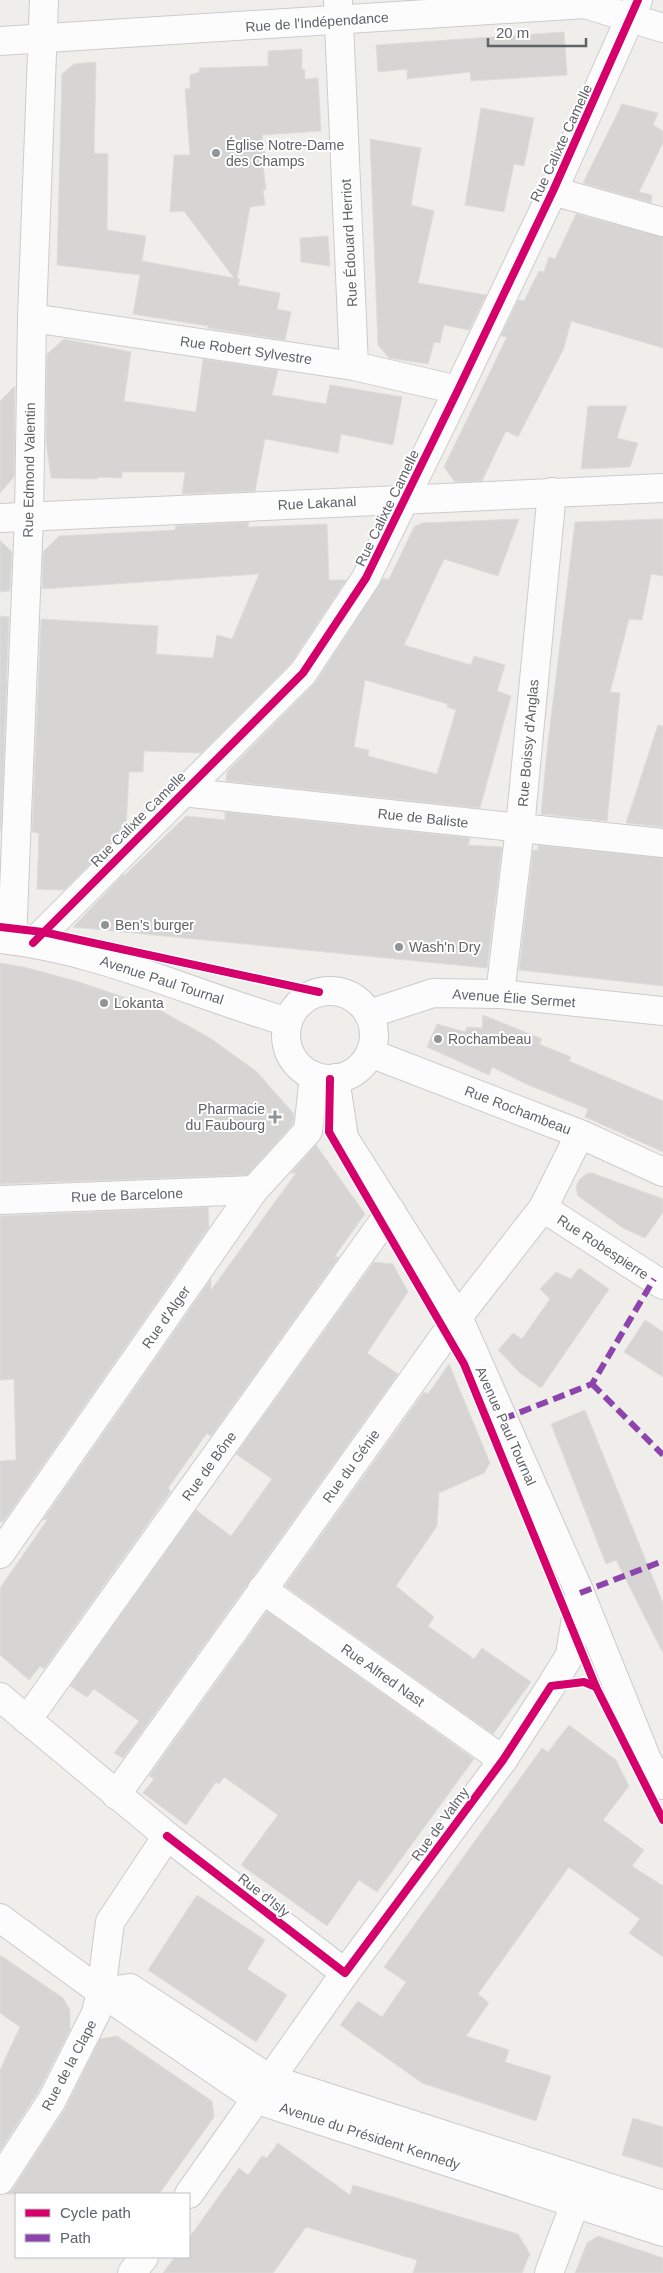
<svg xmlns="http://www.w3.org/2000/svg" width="663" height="2273" viewBox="0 0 663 2273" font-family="Helvetica,sans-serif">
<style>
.building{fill:#d6d5d3;stroke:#deddd9;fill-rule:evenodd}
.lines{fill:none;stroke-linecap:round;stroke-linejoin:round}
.minor-casing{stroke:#cbcccc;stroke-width:30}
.tertiary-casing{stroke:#cbcccc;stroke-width:30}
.secondary-casing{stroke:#cacacb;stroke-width:30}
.minor{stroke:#fdfcfc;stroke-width:28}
.tertiary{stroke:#fdfcfc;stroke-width:28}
.secondary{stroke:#fdfcfc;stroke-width:28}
.quiet{stroke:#8e44ad;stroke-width:6;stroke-dasharray:12 6;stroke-linecap:butt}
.cycleway-casing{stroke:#fff;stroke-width:11}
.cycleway{stroke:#d6006c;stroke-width:8}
.poi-dot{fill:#919496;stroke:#fff;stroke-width:2}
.labels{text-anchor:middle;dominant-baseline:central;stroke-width:4;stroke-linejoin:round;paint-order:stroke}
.street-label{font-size:14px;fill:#5f6368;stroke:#fff}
.poi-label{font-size:14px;fill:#5f6368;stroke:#fff;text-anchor:start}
</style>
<rect width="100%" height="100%" fill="#efeeea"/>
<g class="building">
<polygon points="564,32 567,75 471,81 470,72 407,79 407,69 378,72 376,45"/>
<polygon points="302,49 302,69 305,70 305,79 318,78 321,131 262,135 265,156 262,156 266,190 263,190 265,205 250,207 237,279 240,279 238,285 280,293 277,309 291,312 285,340 208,328 208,326 133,314 140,275 57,265 62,74 74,64 96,62 94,153 108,154 107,230 146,236 142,261 234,278 184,211 170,212 174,155 190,155 185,89 190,88 190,75 200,72 199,68 268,66 268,51"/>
<polygon points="622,104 658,113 653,125 663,131 663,143 639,192 652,195 651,202 652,203 583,183"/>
<polygon points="481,108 534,118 524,166 514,164 504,212 465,205"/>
<polygon points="370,139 421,148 411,205 434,211 418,283 486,295 469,330 444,325 440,343 434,342 428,364 389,358 378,345"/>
<polygon points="576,214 663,237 663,348 571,321 564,348 518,437 506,431 482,481 455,482 444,467 507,337 501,336 518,300 524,301 539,271 544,272 549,257 555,259"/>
<polygon points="328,236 330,266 301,262 300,238"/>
<polygon points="64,339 131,352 124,401 196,412 203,359 278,370 272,395 326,404 330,385 402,397 393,445 341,434 338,453 265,439 255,491 182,494 185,472 122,472 122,478 98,477 97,479 51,478 46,443 47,354"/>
<polygon points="15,386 14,477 0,493 0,401"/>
<polygon points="588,406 627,406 617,438 638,443 630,467 581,469"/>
<path d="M 519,519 L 498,576 L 444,559 L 404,645 L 471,665 L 474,656 L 505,665 L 497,691 L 511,696 L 480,808 L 226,781 L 227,772 L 316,682 L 383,579 L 389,579 L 414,527 L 422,523 ZM 365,680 L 448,704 L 447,707 L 456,710 L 437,774 L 368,756 L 369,750 L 354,747 Z"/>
<polygon points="663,519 663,576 651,574 642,620 629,619 610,692 620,693 607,821 541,814 547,751 575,522"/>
<polygon points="249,522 248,527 327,524 329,580 346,580 291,663 201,753 144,751 143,772 129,772 126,828 64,890 37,889 39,833 32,832 41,619 158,626 156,654 213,658 217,635 232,639 259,574 42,589 43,552 59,536 175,530 176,526"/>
<polygon points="0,540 12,552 10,591 0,592"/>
<polygon points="0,616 9,617 1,831 0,831"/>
<polygon points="658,725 663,726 663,827 626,823"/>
<polygon points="225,812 470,838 468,845 502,847 487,968 73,927 124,874 124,876 186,816 225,820"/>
<polygon points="538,845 663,858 663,986 519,970 533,850 538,850"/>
<polygon points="0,963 24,967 76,981 156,1008 210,1038 256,1071 294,1114 293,1124 247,1175 0,1184"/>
<polygon points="483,1015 542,1039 539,1044 571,1057 569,1061 663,1101 663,1152 585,1117 588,1109 526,1084 492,1067 489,1075 427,1047 437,1024 465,1032 467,1027 482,1028"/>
<polygon points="316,1145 365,1214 334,1257 339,1257 211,1436 207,1433 168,1488 171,1491 44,1669 40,1666 29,1680 0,1655 0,1588 48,1519 43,1520 211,1279 211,1290 296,1173 291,1173"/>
<polygon points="592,1173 663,1199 663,1212 645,1238 623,1228 578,1196 576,1187 579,1180 586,1174"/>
<polygon points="208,1207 209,1227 3,1522 0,1522 0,1461 16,1460 14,1379 0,1380 0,1216"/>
<polygon points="374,1262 393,1264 408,1292 367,1353 398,1374 123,1758 114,1753 139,1721 94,1689 87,1697 70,1686 196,1510 231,1536 272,1479 236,1454"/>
<polygon points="579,1268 609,1289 541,1388 520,1373 498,1350 513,1333 522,1339 550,1299 540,1289 556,1272 571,1279"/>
<polygon points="645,1320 663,1332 663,1377 624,1352"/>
<polygon points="449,1364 490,1463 484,1473 439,1493 437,1526 396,1586 434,1617 428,1626 474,1659 482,1648 531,1682 493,1734 285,1586 424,1392 428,1394"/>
<polygon points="585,1410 663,1603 663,1653 616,1560 606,1564 551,1424"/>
<polygon points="267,1611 474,1759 377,1892 359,1880 327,1926 241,1865 278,1815 224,1777 219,1784 216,1782 186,1825 143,1793 154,1779 149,1776"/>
<polygon points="569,1725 616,1760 629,1786 603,1820 644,1850 632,1866 663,1886 663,1957 629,1933 640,1919 569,1867 478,1994 489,2003 466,2036 509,2050 505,2062 551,2076 536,2121 422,2083 340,2025 358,2001 382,2017 406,1982 384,1967 542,1748 548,1752"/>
<polygon points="197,1895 265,1940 247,1969 287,1995 256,2042 148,1970"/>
<polygon points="0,1955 63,1998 70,2010 70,2030 38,2092 0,2151 0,2070 20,2027 0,2013"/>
<polygon points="117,2036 212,2101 214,2117 159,2194 6,2194 13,2189 65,2109 100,2039"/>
<polygon points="633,2118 663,2127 663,2168 622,2155"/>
<polygon points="278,2143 350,2195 353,2185 518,2234 530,2254 522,2273 413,2273 417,2260 306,2227 273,2273 163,2273 175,2257 189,2257 189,2238 239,2168 248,2175 262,2156 267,2158"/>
<polygon points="598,2236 663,2258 663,2273 575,2273 587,2243"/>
</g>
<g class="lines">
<g class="minor-casing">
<g id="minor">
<polyline points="338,0 354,366"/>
<polyline points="0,41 585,4 663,28"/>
<polyline points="553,191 663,222"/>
<polyline points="32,318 354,366 458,390"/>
<polyline points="0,518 663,488"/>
<polyline points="182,792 663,843"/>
<polyline points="12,940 29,517 32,318 44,0"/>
<polyline points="33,943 303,673 366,578 458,390 553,191 638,0"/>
<polyline points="500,994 520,828 552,492"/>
<polyline points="370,1053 580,1134 663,1172"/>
<polyline points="0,1200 254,1190"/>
<polyline points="543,1208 663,1285"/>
<polyline points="262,1589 503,1760"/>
<polyline points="0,1697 167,1836 345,1973"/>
<polyline points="27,1720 391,1211"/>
<polyline points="116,1795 458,1317 543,1208 580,1134"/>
<polyline points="0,2180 52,2100 96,2013 101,1992 110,1922 167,1836"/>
<polyline points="189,2194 345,1973 503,1760 551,1686 570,1655 580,1593"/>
<polyline points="132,2273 144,2257"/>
<polyline points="549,2273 583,2182"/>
</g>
</g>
<g class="tertiary-casing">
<g id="tertiary">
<polyline points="369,1014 433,993 500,994 663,1011"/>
<polyline points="0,1554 254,1190 308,1131 314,1076"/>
</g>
</g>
<g class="secondary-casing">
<g id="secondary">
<path d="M 0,939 C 101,950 192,994 288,1022"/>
<circle cx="330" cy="1035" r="44"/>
<polyline points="335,1078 344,1138 458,1317 580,1593 648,1762 663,1785"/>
<polyline points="0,1918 101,1992 258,2100 663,2232"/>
<polyline points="101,1992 130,1988 270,2079 663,2205"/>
</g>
</g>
<use href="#minor" class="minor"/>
<use href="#tertiary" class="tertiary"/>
<use href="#secondary" class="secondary"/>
<g class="quiet">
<polyline points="592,1384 663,1455"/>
<polyline points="503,1419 592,1384 654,1279"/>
<polyline points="580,1593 663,1561"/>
</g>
<g class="cycleway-casing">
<g id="cycleway">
<polyline points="0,927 43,932 319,992"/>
<polyline points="33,943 303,673 366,578 458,390 553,191 638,0"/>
<polyline points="330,1079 329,1132 464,1364 596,1687"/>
<polyline points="167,1836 345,1973 503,1760 551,1686 584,1682 596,1687 663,1820"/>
</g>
</g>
<use href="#cycleway" class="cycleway"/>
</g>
<g class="poi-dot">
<circle cx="216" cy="153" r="5"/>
<circle cx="105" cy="925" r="5"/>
<circle cx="399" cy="947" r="5"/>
<circle cx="104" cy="1003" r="5"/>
<circle cx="438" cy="1039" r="5"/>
<path d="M272.5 1109.5h5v5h5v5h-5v5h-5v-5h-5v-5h5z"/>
</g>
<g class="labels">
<g class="street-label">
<text transform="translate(317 22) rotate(-4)">Rue de l'Indépendance</text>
<text transform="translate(561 143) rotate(-65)">Rue Calixte Camelle</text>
<text transform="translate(349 243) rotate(-93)">Rue Édouard Herriot</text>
<text transform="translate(246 350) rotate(8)">Rue Robert Sylvestre</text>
<text transform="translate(29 470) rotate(-89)">Rue Edmond Valentin</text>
<text transform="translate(317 503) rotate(-3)">Rue Lakanal</text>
<text transform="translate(387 508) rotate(-64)">Rue Calixte Camelle</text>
<text transform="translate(528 743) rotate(-85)">Rue Boissy d'Anglas</text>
<text transform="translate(423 818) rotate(6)">Rue de Baliste</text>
<text transform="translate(138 819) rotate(-45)">Rue Calixte Camelle</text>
<text transform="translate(162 980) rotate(18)">Avenue Paul Tournal</text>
<text transform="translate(514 998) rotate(4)">Avenue Élie Sermet</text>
<text transform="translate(518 1110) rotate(21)">Rue Rochambeau</text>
<text transform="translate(127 1195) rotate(-2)">Rue de Barcelone</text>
<text transform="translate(603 1247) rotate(33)">Rue Robespierre</text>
<text transform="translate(166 1317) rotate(-55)">Rue d'Alger</text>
<text transform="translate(506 1426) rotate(66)">Avenue Paul Tournal</text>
<text transform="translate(209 1466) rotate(-54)">Rue de Bône</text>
<text transform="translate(351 1466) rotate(-54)">Rue du Génie</text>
<text transform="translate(383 1675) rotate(35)">Rue Alfred Nast</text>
<text transform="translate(440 1824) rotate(-54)">Rue de Valmy</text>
<text transform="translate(264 1895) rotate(38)">Rue d'Isly</text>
<text transform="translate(69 2065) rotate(-62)">Rue de la Clape</text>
<text transform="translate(370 2136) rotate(18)">Avenue du Président Kennedy</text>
</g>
<g class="poi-label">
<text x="226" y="145">Église Notre-Dame<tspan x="226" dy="16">des Champs</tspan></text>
<text x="115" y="925">Ben's burger</text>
<text x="409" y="947">Wash'n Dry</text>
<text x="114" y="1003">Lokanta</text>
<text x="448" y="1039">Rochambeau</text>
<text x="265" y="1109" text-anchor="end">Pharmacie<tspan x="265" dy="16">du Faubourg</tspan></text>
</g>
</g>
<rect x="15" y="2193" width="175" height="65" fill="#ffffff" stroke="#bfc1c3"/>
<rect x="25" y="2209" width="25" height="8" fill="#d6006c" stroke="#bfc1c3"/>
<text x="60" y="2218" font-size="15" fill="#5f6368">Cycle path</text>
<rect x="25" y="2234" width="25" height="8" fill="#8e44ad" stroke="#bfc1c3"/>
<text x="60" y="2243" font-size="15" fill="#5f6368">Path</text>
<path d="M488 38v8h98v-8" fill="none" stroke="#5f6368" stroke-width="2.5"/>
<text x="496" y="38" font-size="15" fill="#5f6368" stroke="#ffffff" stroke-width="4" paint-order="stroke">20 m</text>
</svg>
